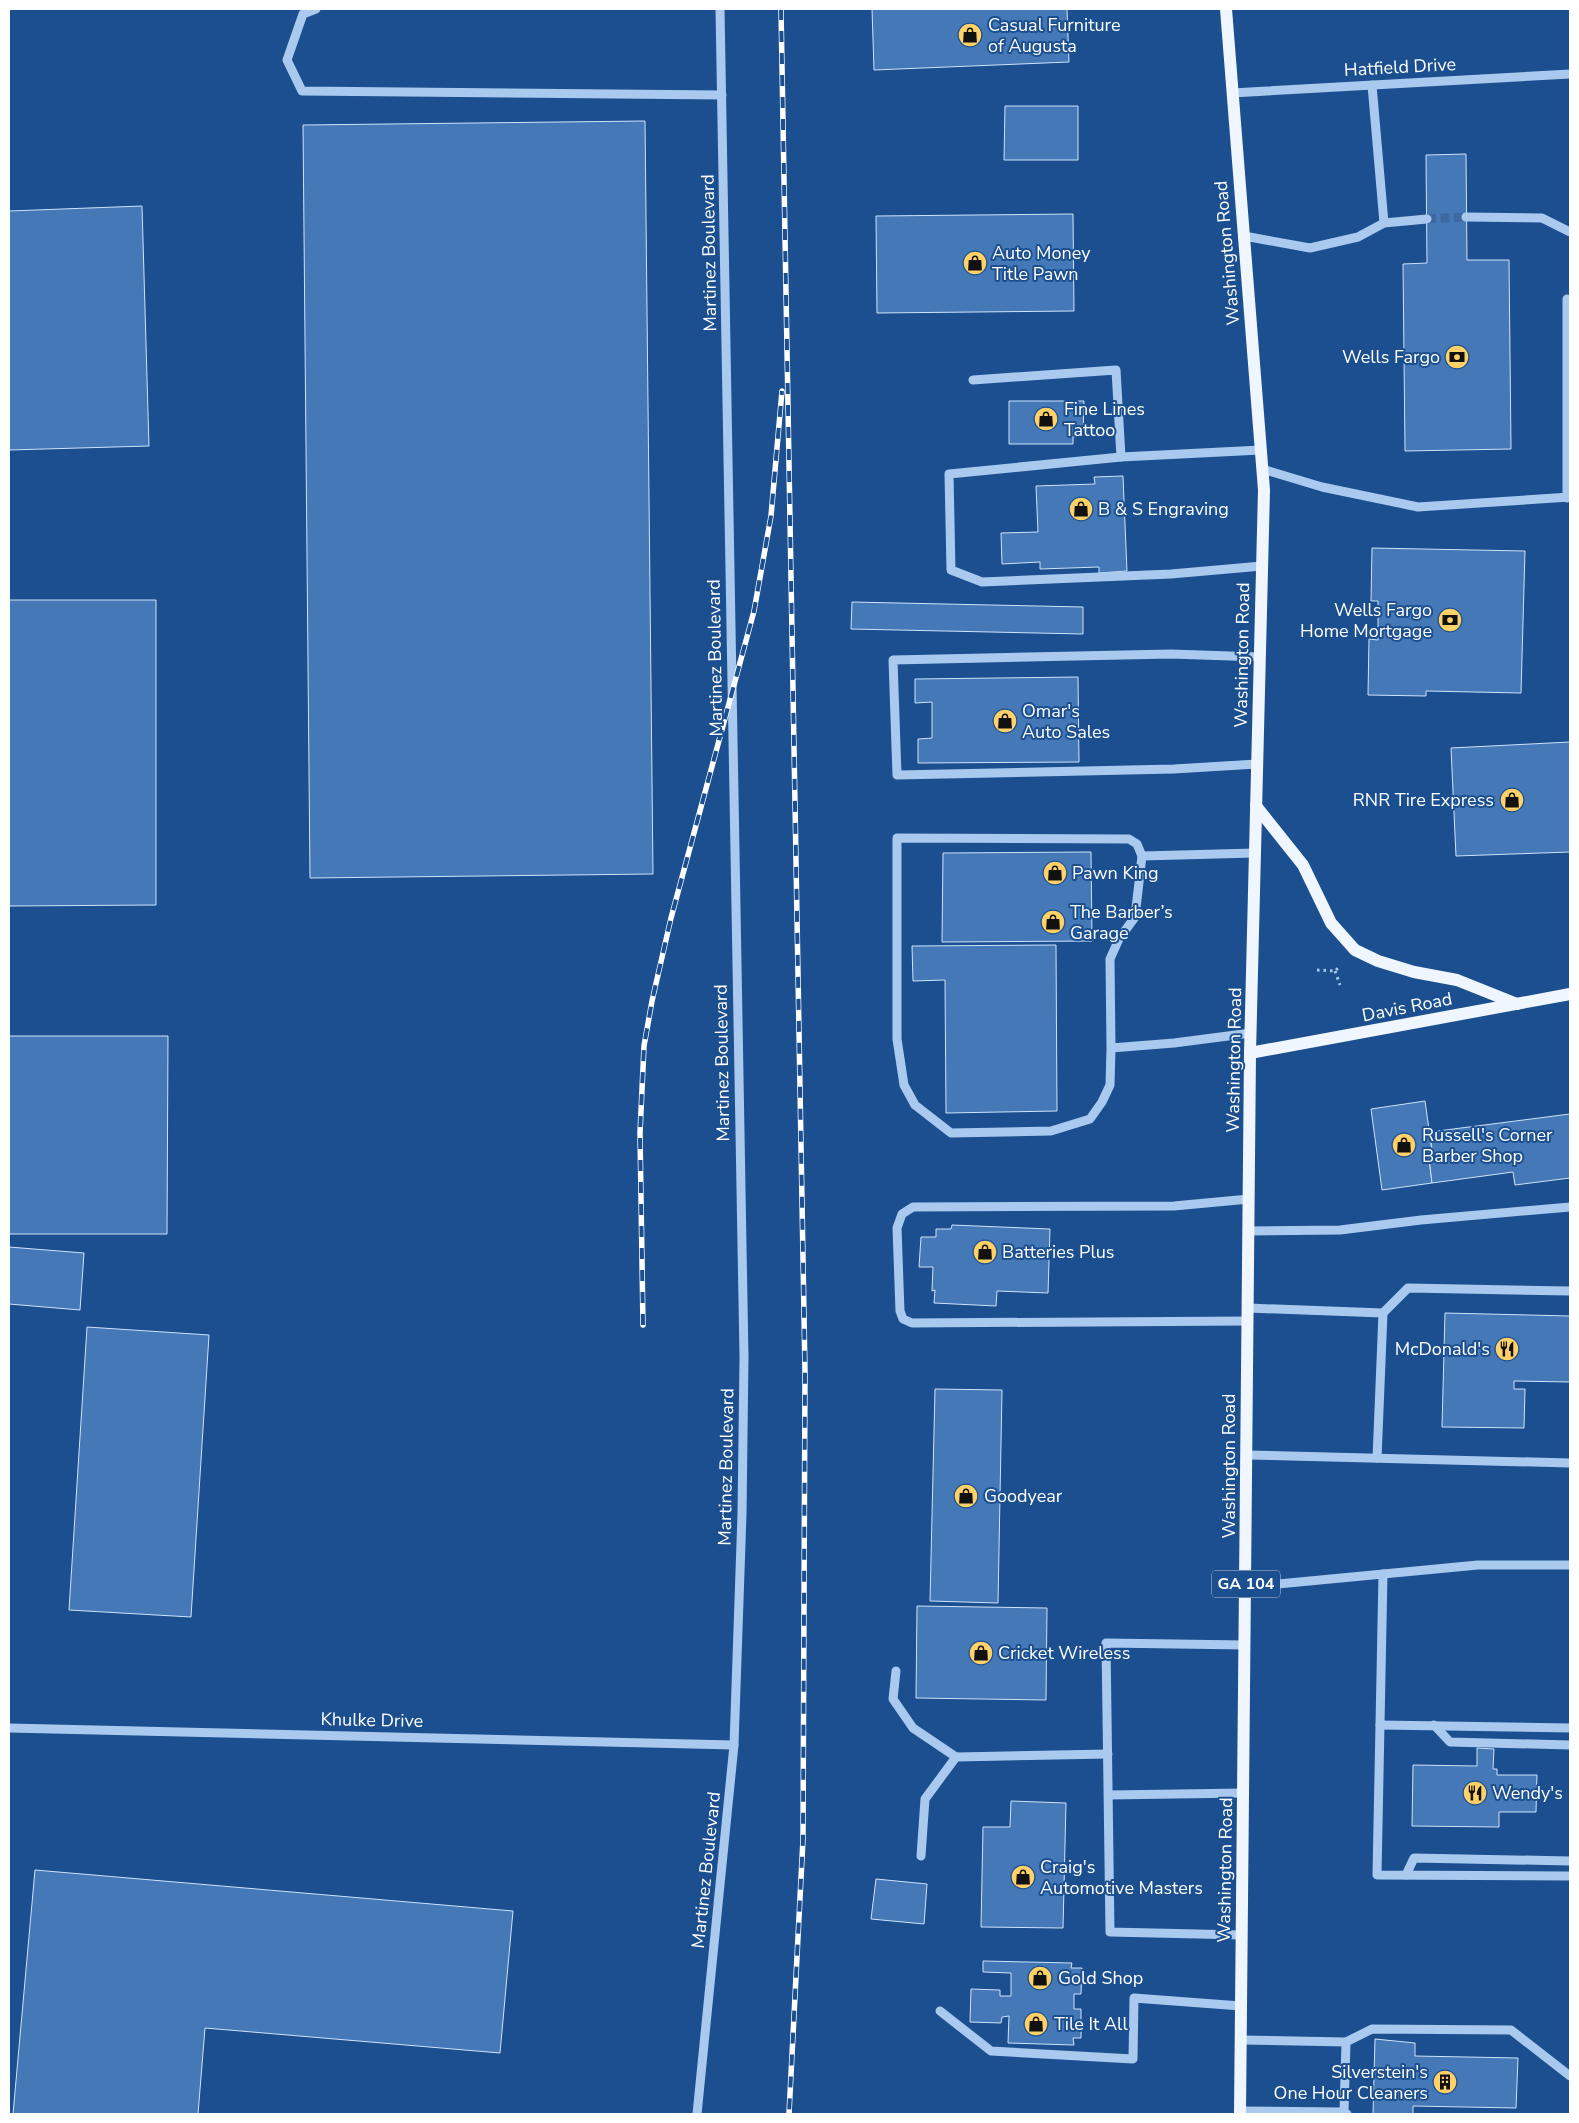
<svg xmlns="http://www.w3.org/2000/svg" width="1579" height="2123" viewBox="0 0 1579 2123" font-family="'Nunito Sans',sans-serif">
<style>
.building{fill:#4478b7;stroke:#cfe3fa}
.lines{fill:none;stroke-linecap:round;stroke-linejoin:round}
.minor-tunnel{stroke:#3d69a0;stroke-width:9;stroke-dasharray:9 4.5;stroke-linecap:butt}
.path{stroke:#a9c9ee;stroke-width:3;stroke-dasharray:2.5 4;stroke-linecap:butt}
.minor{stroke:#a9c9ee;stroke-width:9}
.major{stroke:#f0f6ff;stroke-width:12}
.rail-casing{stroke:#fff;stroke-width:5.5}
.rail{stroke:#1b4f8f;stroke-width:4;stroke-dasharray:11;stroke-linecap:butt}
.labels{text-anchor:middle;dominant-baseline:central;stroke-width:4;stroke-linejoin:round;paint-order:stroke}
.shield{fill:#1b4f8f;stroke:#bbcadd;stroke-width:1}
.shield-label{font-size:16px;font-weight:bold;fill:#fff}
.poi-label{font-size:18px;fill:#fff;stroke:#1b4f8f;text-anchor:start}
.street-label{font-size:18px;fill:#fff;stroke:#1b4f8f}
</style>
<rect width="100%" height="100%" fill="#1b4f8f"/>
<g class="building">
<polygon points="872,9 1067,9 1069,62 874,70"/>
<polygon points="1005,106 1078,106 1078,160 1004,160"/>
<polygon points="645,121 653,874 310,878 303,125"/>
<polygon points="1466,154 1467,260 1509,260 1511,449 1405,451 1403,264 1427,263 1426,155"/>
<polygon points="142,206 149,446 9,450 9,211"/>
<polygon points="1073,214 1074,311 877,313 876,216"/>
<polygon points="1009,401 1084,401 1083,436 1073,437 1073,444 1009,444"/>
<polygon points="1123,476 1127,571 1099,573 1099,567 1040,569 1040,562 1002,564 1001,533 1038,532 1036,486 1095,484 1094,477"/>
<polygon points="1372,548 1525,551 1521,693 1426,691 1426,696 1368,695 1369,639 1378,640 1378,601 1371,601"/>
<polygon points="9,600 156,600 156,905 9,906"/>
<polygon points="852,602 1083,607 1083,634 851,629"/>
<polygon points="1078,677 1079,762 918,763 918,739 932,738 932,702 915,703 915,679"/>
<polygon points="1570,742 1570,852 1456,856 1451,748"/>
<polygon points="1091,852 1092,941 942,942 943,853"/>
<polygon points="1056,945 1057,1111 946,1113 945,980 913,981 912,946"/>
<polygon points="9,1036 168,1036 167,1234 9,1234"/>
<polygon points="1425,1101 1433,1158 1429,1158 1432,1183 1382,1190 1371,1109"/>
<polygon points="1570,1114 1570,1178 1515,1185 1513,1172 1432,1183 1429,1158 1433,1158 1430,1132"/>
<polygon points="952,1225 1050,1229 1048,1293 997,1291 996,1306 934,1303 935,1290 932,1291 933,1267 919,1267 921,1237 936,1237 936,1229 951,1229"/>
<polygon points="9,1247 84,1253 80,1310 9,1304"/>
<polygon points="1445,1313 1570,1316 1570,1382 1514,1381 1514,1389 1525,1389 1524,1428 1442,1427"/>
<polygon points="87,1327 209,1335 191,1617 69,1610"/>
<polygon points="935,1389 1002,1390 998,1603 930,1601"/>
<polygon points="917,1606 1047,1608 1046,1700 916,1698"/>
<polygon points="1477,1748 1494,1749 1493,1769 1497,1769 1497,1775 1537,1775 1536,1812 1499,1812 1499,1827 1412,1826 1413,1765 1477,1766"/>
<polygon points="1011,1801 1066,1803 1063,1928 981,1927 983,1827 1010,1827"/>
<polygon points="35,1870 513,1911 500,2053 205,2028 198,2114 13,2114"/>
<polygon points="876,1879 927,1884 924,1924 871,1919"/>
<polygon points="983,1961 1072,1963 1071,1968 1082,1968 1081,1994 1074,1994 1074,2009 1081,2009 1081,2038 1073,2038 1074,2045 1008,2043 1009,2016 1002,2017 1001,2023 970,2022 971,1989 1000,1990 1000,1996 1011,1996 1011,1973 983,1972"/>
<polygon points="1375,2039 1415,2043 1415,2056 1518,2058 1516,2108 1413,2106 1413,2114 1373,2114"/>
</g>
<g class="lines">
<polyline class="minor-tunnel" points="1427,219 1466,217"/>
<g class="path">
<polyline points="1317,970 1335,971 1338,968"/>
<polyline points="1335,971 1340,985"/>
</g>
<g class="minor">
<polyline points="316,9 303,14 287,60 302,91 722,95"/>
<polyline points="1372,85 1384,223"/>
<polyline points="1232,93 1570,74"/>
<polyline points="1466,217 1542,218 1570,232"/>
<polyline points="1244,236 1310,248 1358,237 1384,223 1427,219"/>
<polyline points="973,380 1116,370 1121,457"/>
<polyline points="1261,450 1121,457 949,474 951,570 982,582 1171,574 1262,566"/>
<polyline points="1262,469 1322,487 1418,507 1570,497"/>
<polyline points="1567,498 1567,299 1570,300"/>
<polyline points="1257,764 1174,769 897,775 893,660 1171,654 1260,657"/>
<polyline points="1142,856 1255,853"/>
<polyline points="1111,1048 1110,959 1119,939 1135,917 1142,856 1137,844 1129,839 897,838 897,1039 904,1085 915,1105 951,1133 1051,1131 1090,1119 1102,1102 1110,1085 1111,1048 1174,1043 1251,1033"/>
<polyline points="1249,1231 1340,1230 1421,1220 1570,1207"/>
<polyline points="1248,1308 1383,1313 1408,1288 1570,1291"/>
<polyline points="1248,1321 912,1323 903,1319 900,1311 897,1228 902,1214 913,1207 1174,1206 1249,1199"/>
<polyline points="1247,1455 1570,1463"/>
<polyline points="1377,1458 1383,1313"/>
<polyline points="1383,1574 1377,1875 1570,1876"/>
<polyline points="1246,1587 1478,1565 1570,1565"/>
<polyline points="896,1671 893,1699 913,1728 956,1757"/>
<polyline points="1380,1725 1570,1728"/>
<polyline points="1434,1725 1450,1742 1570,1745"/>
<polyline points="9,1728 734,1745"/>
<polyline points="1109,1795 1244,1793"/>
<polyline points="921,1856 925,1799 956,1757 1108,1754"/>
<polyline points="1406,1875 1414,1858 1570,1861"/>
<polyline points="1242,1935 1110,1932 1106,1643 1245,1645"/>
<polyline points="940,2011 991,2051 1133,2059 1134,1998 1241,2006"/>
<polyline points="1241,2040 1346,2042"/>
<polyline points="1240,2111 1344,2112"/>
<polyline points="697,2114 734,1745 742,1514 744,1357 720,9"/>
<polyline points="1347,2114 1344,2112 1346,2042 1372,2029 1511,2030 1570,2076"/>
</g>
<g class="major">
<polyline points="1226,9 1264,490 1250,1053 1240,2114"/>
<polyline points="1256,806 1303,865 1331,923 1355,950 1378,961 1414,972 1457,980 1517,1004"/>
<polyline points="1250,1053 1570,994"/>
</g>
<g class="rail-casing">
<g id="rail">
<polyline points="781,9 805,1372 803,1839 789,2114"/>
<polyline points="643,1325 640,1133 644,1046 652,1001 671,918 754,611 771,516 782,391"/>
</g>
</g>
<use href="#rail" class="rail"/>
</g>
<defs>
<g id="shop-disc" transform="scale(1.25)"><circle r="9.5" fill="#ffd166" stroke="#1b4f8f"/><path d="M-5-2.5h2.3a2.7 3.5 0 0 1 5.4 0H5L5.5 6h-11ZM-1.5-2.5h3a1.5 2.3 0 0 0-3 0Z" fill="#111"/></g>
<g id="bank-disc" transform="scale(1.25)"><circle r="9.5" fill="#ffd166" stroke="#1b4f8f"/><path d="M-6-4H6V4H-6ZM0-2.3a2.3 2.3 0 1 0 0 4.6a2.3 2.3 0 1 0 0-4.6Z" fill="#111"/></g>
<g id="restaurant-disc" transform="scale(1.25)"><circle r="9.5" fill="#ffd166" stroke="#1b4f8f"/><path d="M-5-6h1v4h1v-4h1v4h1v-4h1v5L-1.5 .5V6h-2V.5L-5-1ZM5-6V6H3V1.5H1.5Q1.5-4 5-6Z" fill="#111"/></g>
<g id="building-disc" transform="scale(1.25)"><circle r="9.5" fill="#ffd166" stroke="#1b4f8f"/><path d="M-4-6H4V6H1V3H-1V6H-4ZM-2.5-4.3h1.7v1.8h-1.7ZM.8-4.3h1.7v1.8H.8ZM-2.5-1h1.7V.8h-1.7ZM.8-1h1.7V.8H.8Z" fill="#111"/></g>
</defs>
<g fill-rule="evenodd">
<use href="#shop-disc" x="970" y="35"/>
<use href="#shop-disc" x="975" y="263"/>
<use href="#bank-disc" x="1457" y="357"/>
<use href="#shop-disc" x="1046" y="419"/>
<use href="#shop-disc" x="1081" y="509"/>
<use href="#bank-disc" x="1450" y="620"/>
<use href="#shop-disc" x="1005" y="721"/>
<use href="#shop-disc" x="1512" y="800"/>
<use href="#shop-disc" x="1055" y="873"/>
<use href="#shop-disc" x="1053" y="922"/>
<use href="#shop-disc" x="1404" y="1145"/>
<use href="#shop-disc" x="985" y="1252"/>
<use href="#restaurant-disc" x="1507" y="1349"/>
<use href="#shop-disc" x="966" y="1496"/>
<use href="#shop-disc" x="981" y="1653"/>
<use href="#restaurant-disc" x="1475" y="1793"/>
<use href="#shop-disc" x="1023" y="1877"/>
<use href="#shop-disc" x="1040" y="1978"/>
<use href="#shop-disc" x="1036" y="2024"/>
<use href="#building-disc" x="1445" y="2082"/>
</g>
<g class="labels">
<rect class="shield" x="1212" y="1570.5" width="68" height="27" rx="4"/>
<g class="shield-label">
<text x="1246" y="1584">GA 104</text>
</g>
<g class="poi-label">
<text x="988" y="25">Casual Furniture<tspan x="988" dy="21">of Augusta</tspan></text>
<text x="992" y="253">Auto Money<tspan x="992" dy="21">Title Pawn</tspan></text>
<text x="1440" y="357" text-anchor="end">Wells Fargo</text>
<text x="1064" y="409">Fine Lines<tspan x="1064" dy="21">Tattoo</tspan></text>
<text x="1098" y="509">B &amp; S Engraving</text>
<text x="1432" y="610" text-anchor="end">Wells Fargo<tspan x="1432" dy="21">Home Mortgage</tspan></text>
<text x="1022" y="711">Omar's<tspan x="1022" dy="21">Auto Sales</tspan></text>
<text x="1494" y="800" text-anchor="end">RNR Tire Express</text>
<text x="1072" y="873">Pawn King</text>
<text x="1070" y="912">The Barber’s<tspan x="1070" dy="21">Garage</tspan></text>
<text x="1422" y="1135">Russell's Corner<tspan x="1422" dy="21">Barber Shop</tspan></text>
<text x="1002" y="1252">Batteries Plus</text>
<text x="1490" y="1349" text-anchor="end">McDonald's</text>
<text x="984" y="1496">Goodyear</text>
<text x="998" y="1653">Cricket Wireless</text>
<text x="1492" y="1793">Wendy's</text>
<text x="1040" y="1867">Craig's<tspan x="1040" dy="21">Automotive Masters</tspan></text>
<text x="1058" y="1978">Gold Shop</text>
<text x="1054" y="2024">Tile It All</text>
<text x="1428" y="2072" text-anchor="end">Silverstein's<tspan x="1428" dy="21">One Hour Cleaners</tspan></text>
</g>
<g class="street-label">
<text transform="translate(1400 67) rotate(-3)">Hatfield Drive</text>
<text transform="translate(709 253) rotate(-91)">Martinez Boulevard</text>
<text transform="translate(1227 253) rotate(-95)">Washington Road</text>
<text transform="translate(1242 655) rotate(-89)">Washington Road</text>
<text transform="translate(715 658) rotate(-91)">Martinez Boulevard</text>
<text transform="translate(1407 1007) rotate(-11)">Davis Road</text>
<text transform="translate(1234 1060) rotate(-89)">Washington Road</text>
<text transform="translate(722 1063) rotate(-91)">Martinez Boulevard</text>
<text transform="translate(1229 1466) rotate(-90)">Washington Road</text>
<text transform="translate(726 1467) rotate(-89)">Martinez Boulevard</text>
<text transform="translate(372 1720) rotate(1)">Khulke Drive</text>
<text transform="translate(706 1870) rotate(-84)">Martinez Boulevard</text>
<text transform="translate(1225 1870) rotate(-89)">Washington Road</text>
</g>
</g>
<rect width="1579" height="2123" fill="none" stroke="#ffffff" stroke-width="20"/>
</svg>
